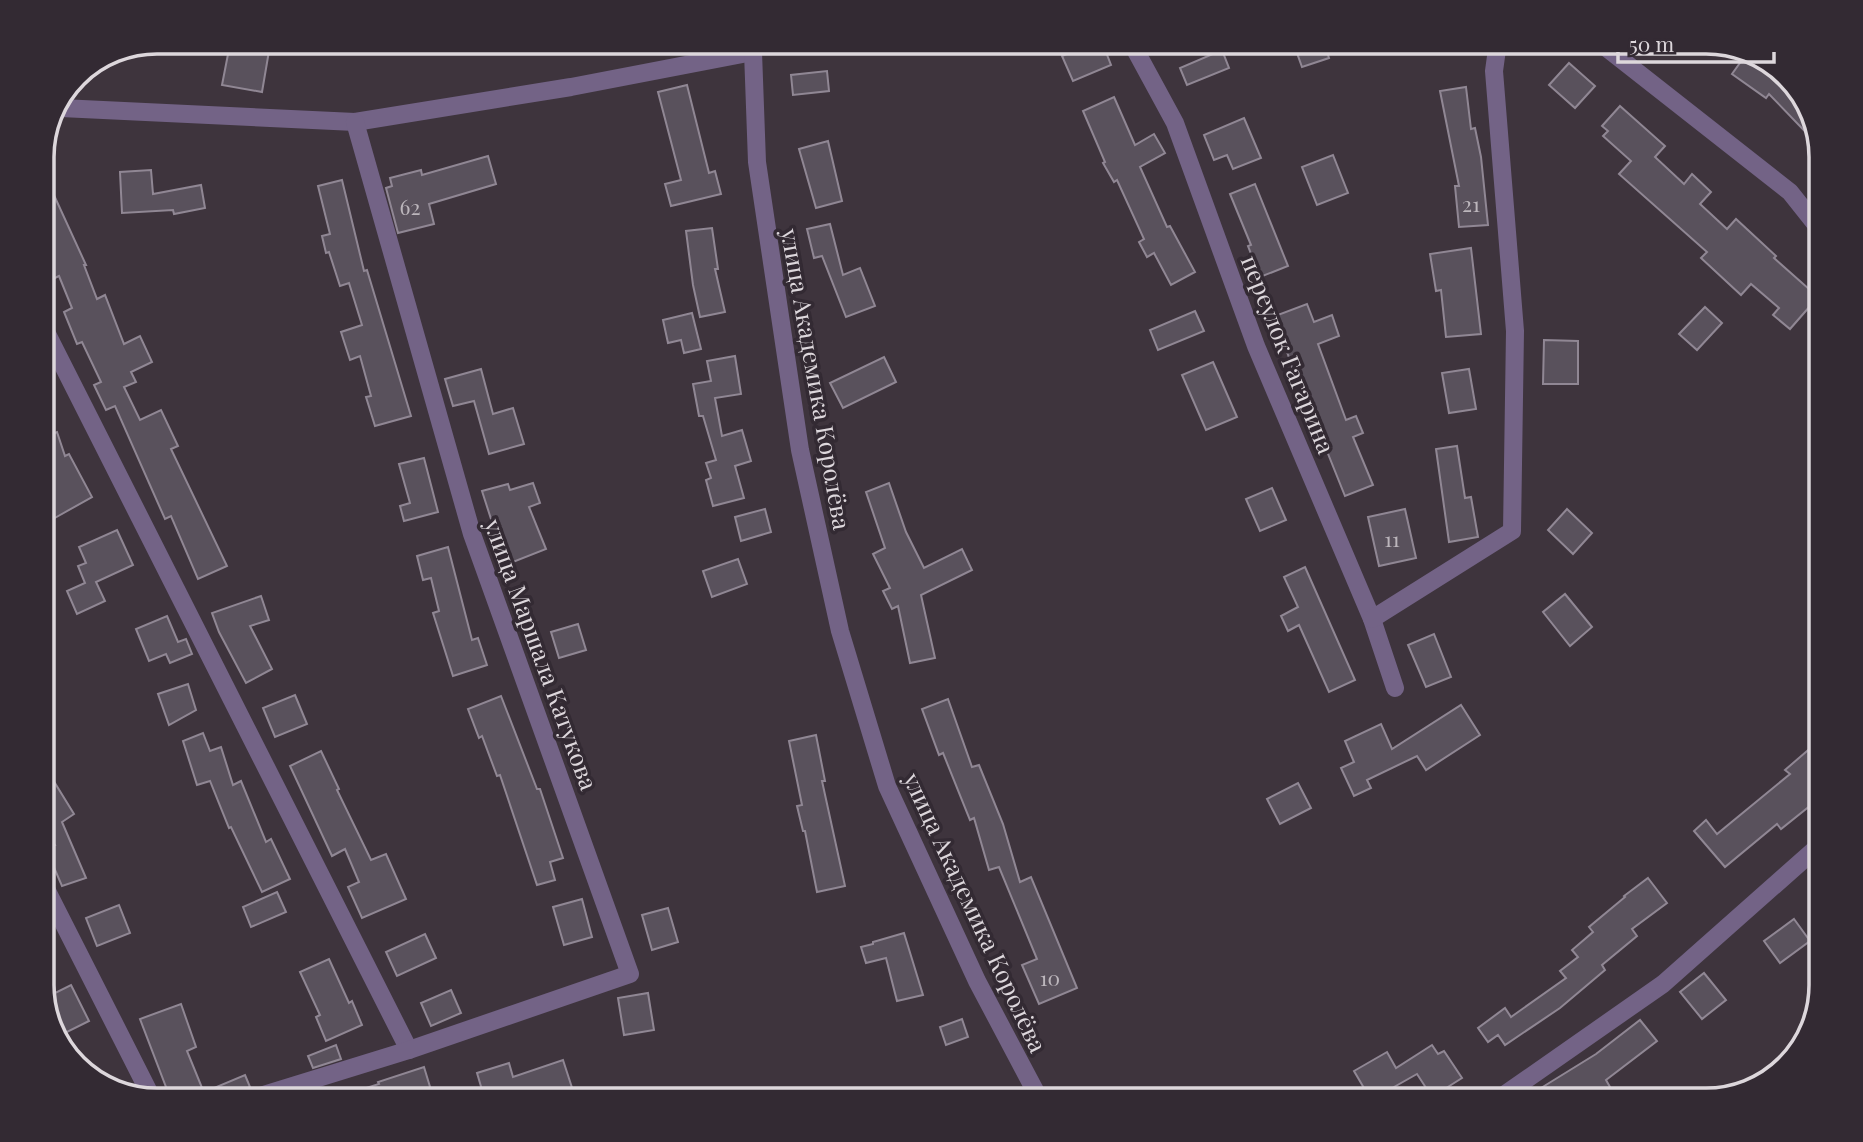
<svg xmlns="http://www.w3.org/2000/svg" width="1863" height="1142" viewBox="0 0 1863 1142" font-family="'Playfair Display',serif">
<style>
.building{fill:#59515c;stroke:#908794;stroke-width:2}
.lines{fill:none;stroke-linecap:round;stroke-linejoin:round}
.minor{stroke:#736386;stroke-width:18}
.tertiary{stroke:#736386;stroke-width:18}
.labels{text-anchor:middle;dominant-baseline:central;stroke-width:7;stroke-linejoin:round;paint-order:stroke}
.number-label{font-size:21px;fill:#bcb6bc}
.street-label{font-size:24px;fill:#ddd7dc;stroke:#332a33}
.rim{fill:none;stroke:#ddd7dc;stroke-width:3.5}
</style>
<rect width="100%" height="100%" fill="#3e343d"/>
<g class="building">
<polygon points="1095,42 1102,42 1111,65 1073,81 1062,56"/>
<polygon points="1293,42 1324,42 1329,58 1302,67"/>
<polygon points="230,44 269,51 262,92 222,85"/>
<polygon points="1222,50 1229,68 1187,85 1180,68"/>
<polygon points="1747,53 1783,77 1805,99 1820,147 1769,94 1766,98 1732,74"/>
<polygon points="1569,63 1595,86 1575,108 1549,85"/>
<polygon points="827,71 829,91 793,95 791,75"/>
<polygon points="687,85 709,173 715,171 721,194 671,206 665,184 681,180 658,92"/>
<polygon points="1466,87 1471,129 1475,128 1481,157 1488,225 1459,227 1455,186 1459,186 1440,91"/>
<polygon points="1114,97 1135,145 1154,134 1165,153 1140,167 1167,227 1170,226 1195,272 1171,285 1154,253 1147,257 1139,242 1144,239 1117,180 1114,182 1103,163 1105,162 1083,111"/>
<polygon points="1620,106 1665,146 1655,157 1684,184 1692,174 1711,192 1700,204 1727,229 1736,219 1776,256 1774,258 1818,297 1790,329 1773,315 1779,308 1751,284 1741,295 1701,258 1707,252 1619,174 1631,161 1603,136 1608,131 1602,126"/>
<polygon points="1244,118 1261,158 1233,169 1227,155 1214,160 1204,135"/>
<polygon points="828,141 842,201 816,208 799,149"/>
<polygon points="1333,155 1348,193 1317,205 1302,167"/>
<polygon points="488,156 496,184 429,204 434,224 398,233 386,188 392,186 390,178 421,170 422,175"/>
<polygon points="42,169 86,265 84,265 97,299 105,295 124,344 140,336 152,362 131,372 136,382 124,387 140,420 161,410 178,446 171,449 227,566 198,579 171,516 165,519 115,406 106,410 94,385 101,382 82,342 77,344 64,312 72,308 59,276 53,279 42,253"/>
<polygon points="151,170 153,194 201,185 205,208 174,214 173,210 122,213 120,172"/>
<polygon points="342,180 364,271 367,270 411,416 375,426 366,397 371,396 360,356 350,360 341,332 362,325 349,283 340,286 329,252 326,253 322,236 330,234 318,186"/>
<polygon points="1255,184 1288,266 1260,277 1248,246 1251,245 1230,194"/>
<polygon points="830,224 843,275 860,268 875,306 846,317 822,256 814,258 807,229"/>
<polygon points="712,228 718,269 715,269 725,312 700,317 693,285 686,231"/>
<polygon points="1471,248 1481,334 1446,337 1441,290 1436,291 1430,254"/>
<polygon points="1307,304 1314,322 1332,315 1339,336 1318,344 1346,420 1356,416 1363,433 1353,437 1373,485 1345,496 1314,419 1310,420 1275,316"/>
<polygon points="1705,307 1722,323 1697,350 1679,334"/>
<polygon points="1195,311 1204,331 1158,350 1150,330"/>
<polygon points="692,313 701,349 684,353 681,340 668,343 663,320"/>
<polygon points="1544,340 1578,341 1578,384 1543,384"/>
<polygon points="735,356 741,394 715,398 722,436 742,430 751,461 735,466 744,498 713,506 706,480 711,478 706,463 716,460 703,416 699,416 693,384 711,381 707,361"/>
<polygon points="884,357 896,382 843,408 830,383"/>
<polygon points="1213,362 1237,417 1206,430 1182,375"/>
<polygon points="481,369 493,414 513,408 524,444 489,454 474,401 453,406 445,379"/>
<polygon points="1469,369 1476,409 1449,413 1442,373"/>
<polygon points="57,432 65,456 69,454 92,497 53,519 42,499 42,438"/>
<polygon points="1457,446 1465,498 1471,497 1478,537 1449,542 1436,449"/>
<polygon points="424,458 438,512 404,521 400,506 410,503 399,464"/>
<polygon points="533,483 540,503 529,507 546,549 513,562 496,517 491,519 482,491 508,484 510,490"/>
<polygon points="889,483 906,532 924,568 962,549 972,570 921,595 935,658 910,663 898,606 892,609 883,591 890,588 873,554 885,548 866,492"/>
<polygon points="1272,488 1286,520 1260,531 1246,499"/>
<polygon points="765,509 771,532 741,541 735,517"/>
<polygon points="1405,509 1416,558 1379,566 1368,517"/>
<polygon points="1567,509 1592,533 1573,554 1548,530"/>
<polygon points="117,530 133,565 96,582 105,601 77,614 67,591 85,583 78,566 86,563 79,547"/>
<polygon points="448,547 472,640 478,638 487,665 453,676 433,613 439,611 431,578 423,580 417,556"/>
<polygon points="738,559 747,584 712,597 703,571"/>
<polygon points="1305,567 1355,680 1329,692 1299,625 1288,631 1281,616 1298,607 1284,577"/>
<polygon points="1565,594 1592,627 1570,646 1543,612"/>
<polygon points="261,596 269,620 250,626 272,669 246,683 219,632 212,613"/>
<polygon points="167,616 178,642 186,639 192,654 170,663 166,654 149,661 136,629"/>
<polygon points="578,624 586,650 559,658 551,632"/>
<polygon points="1434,634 1451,677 1426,687 1408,645"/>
<polygon points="188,684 196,710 169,725 158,694"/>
<polygon points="295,695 307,724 275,737 263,708"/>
<polygon points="501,696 537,789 540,789 563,858 550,862 555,880 537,885 500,775 497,776 482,736 479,738 468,709"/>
<polygon points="948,699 972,767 979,765 1003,824 1020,882 1031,877 1077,988 1039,1004 1022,965 1037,959 999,867 989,870 974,818 970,820 943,753 939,755 922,709"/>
<polygon points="1461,705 1480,735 1426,770 1417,756 1367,780 1371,788 1354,796 1341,768 1354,762 1345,741 1381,724 1392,749"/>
<polygon points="203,733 210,751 221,747 233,785 241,781 266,842 271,839 290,879 262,892 231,827 229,828 210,781 197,785 183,741"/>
<polygon points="816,735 825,781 822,781 845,886 817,892 805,831 803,831 797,806 802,805 789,741"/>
<polygon points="1821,739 1821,797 1781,829 1777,824 1725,867 1694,831 1706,820 1717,834 1790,774 1785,770"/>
<polygon points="321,751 339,789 337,790 371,860 386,854 406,899 362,918 348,887 359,882 345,849 332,856 290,766"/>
<polygon points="42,762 74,814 62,822 86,878 62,886 46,849 55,845 42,825"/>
<polygon points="1298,783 1311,808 1280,824 1267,799"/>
<polygon points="1648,878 1667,903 1632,929 1637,936 1602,965 1605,970 1560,1008 1505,1045 1498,1035 1488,1042 1478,1028 1505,1008 1511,1017 1566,978 1560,971 1578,957 1572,950 1593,932 1589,927 1625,897 1624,896"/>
<polygon points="277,892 286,912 251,927 243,907"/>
<polygon points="582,899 592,937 564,945 553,907"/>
<polygon points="119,905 130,933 97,946 86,918"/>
<polygon points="668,908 678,942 652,950 642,915"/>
<polygon points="1794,919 1810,941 1780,963 1764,941"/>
<polygon points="904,933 923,995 897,1001 886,958 866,963 861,947 873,944 873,942"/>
<polygon points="425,934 436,958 397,976 386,952"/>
<polygon points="329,959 349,1003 352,1001 362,1025 326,1041 316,1017 320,1015 300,972"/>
<polygon points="1704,973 1726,1000 1702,1019 1680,992"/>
<polygon points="71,985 89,1021 63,1034 45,998"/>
<polygon points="451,990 461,1013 431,1026 421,1003"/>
<polygon points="648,993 654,1030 624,1035 618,998"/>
<polygon points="181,1004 196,1047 187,1051 207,1100 171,1100 140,1019"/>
<polygon points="962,1019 968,1037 946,1045 940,1027"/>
<polygon points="1640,1020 1657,1041 1606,1080 1614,1094 1605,1100 1548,1100 1541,1088 1596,1054"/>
<polygon points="336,1045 341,1059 313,1068 308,1056"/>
<polygon points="1432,1045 1438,1054 1444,1051 1462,1078 1432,1097 1417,1074 1371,1100 1354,1071 1387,1052 1396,1068"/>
<polygon points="563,1060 576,1100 538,1100 536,1094 516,1100 485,1100 477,1073 509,1063 513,1077"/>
<polygon points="424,1067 434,1100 341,1100 341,1096 379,1084 378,1082"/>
<polygon points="245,1075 250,1087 239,1092 236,1099 218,1100 214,1088"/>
</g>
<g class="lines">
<g class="minor">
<polyline points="1131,42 1175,123 1256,346 1372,619 1395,688"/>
<polyline points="1599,42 1790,192 1821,231"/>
<polyline points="61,108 355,122 571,87 753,52"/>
<polyline points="42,324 409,1050"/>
<polyline points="1372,619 1512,531 1515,331 1494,71 1498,42"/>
<polyline points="42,881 152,1098"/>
<polyline points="247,1100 409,1050 630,974 472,534 355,122"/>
<polyline points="1497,1100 1663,984 1821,844"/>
</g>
<polyline class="tertiary" points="754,42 753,52 757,162 800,450 840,631 887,786 977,981 1040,1100"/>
</g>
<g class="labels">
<g class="number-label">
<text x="1471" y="203">21</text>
<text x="410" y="206">62</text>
<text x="1392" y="538">11</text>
<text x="1050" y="977">10</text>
</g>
<g class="street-label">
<text transform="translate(1289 354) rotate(68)">переулок Гагарина</text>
<text transform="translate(817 379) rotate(80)">улица Академика Королёва</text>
<text transform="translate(542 654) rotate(70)">улица Маршала Катукова</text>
<text transform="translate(976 912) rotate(65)">улица Академика Королёва</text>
</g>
</g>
<path d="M0 0H1863V1142H0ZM157 54H1706A103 103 0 0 1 1809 157V985A103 103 0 0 1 1706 1088H157A103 103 0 0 1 54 985V157A103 103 0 0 1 157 54Z" fill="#332a33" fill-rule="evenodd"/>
<path class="rim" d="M157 54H1706A103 103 0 0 1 1809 157V985A103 103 0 0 1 1706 1088H157A103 103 0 0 1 54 985V157A103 103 0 0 1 157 54Z"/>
<path d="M1618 52v10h156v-10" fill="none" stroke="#ddd7dc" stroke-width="3.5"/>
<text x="1629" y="52" font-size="21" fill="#ddd7dc" stroke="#332a33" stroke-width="5" paint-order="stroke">50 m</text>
</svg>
